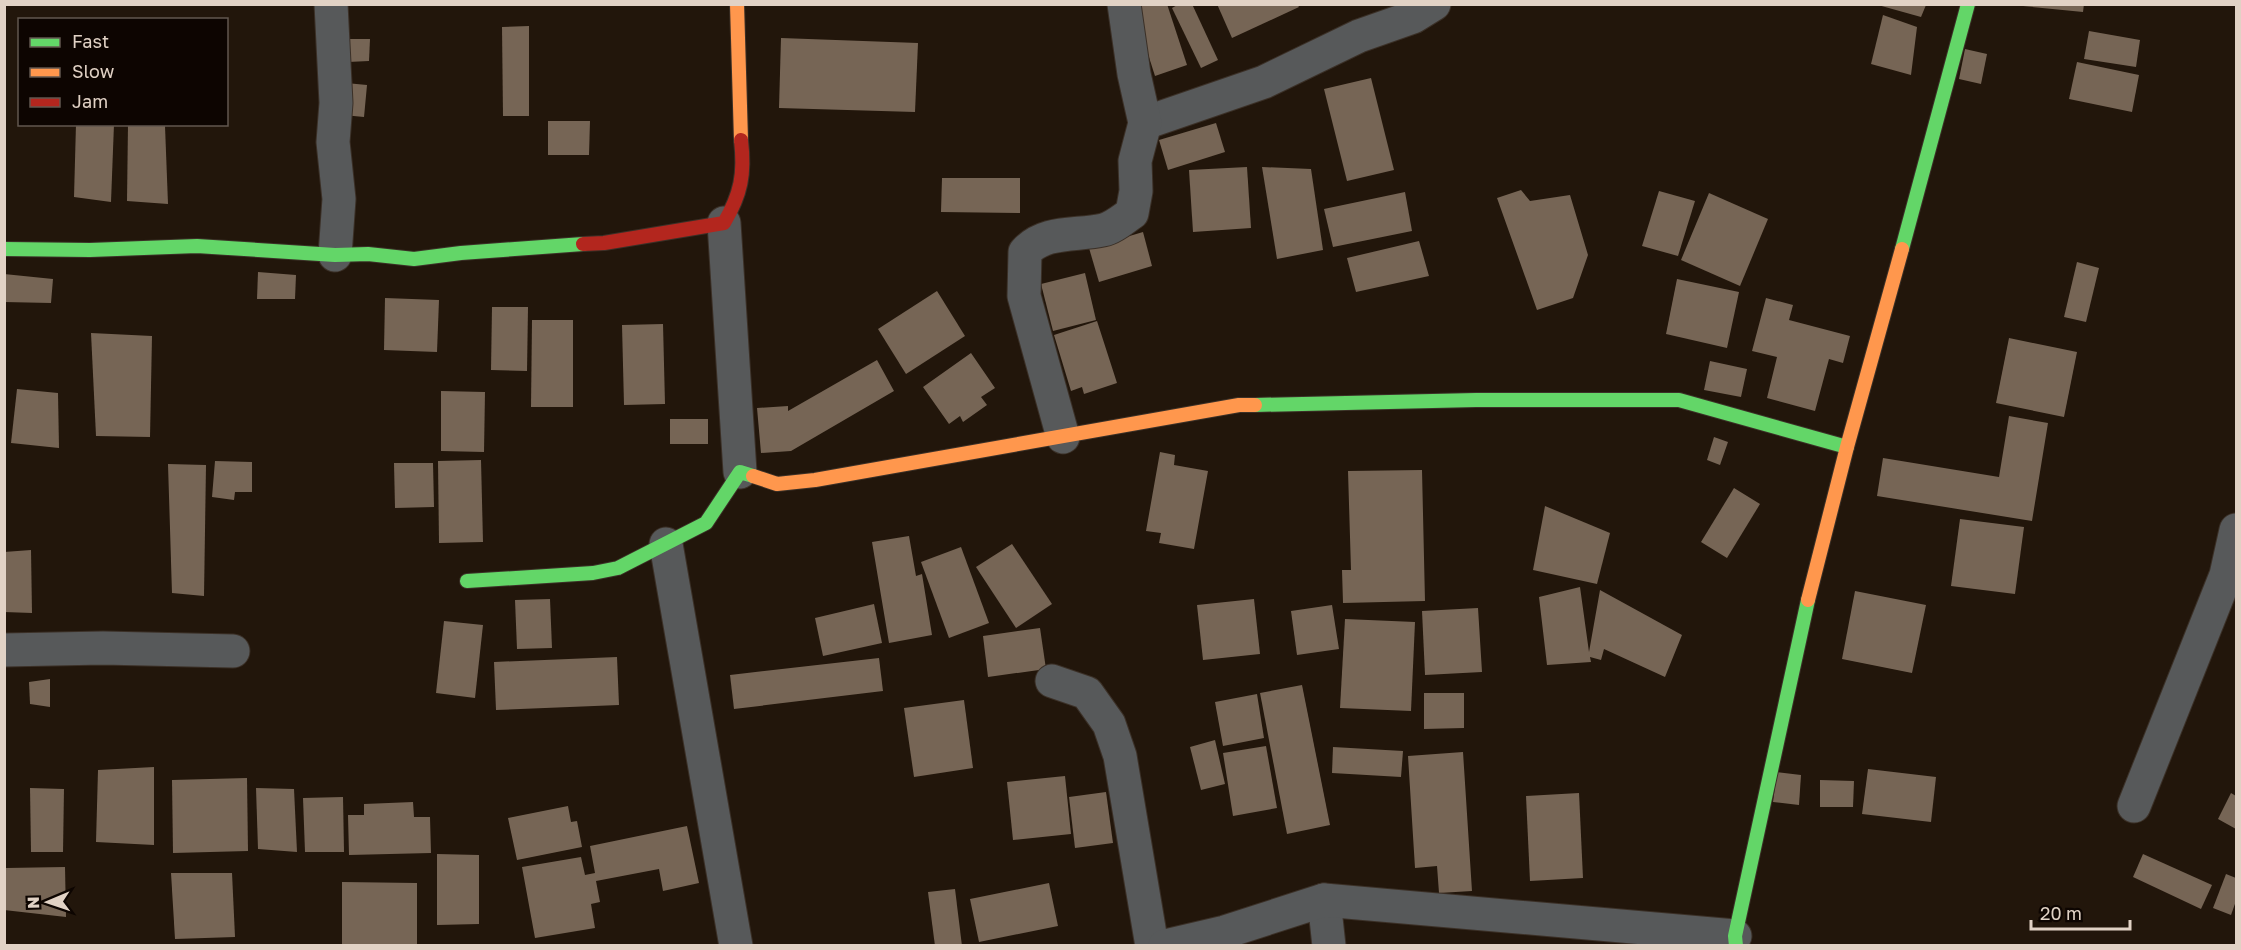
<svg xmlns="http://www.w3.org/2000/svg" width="2241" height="950" viewBox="0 0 2241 950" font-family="'Golos Text',sans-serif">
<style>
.building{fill:#766555}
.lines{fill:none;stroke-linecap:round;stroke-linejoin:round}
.street-casing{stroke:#3b3027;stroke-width:35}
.fast-casing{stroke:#3b3027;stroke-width:16}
.slow-casing{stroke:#3b3027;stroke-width:16}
.jam-casing{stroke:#3b3027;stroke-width:16}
.street{stroke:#57595a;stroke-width:33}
.fast{stroke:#63d668;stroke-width:14}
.slow{stroke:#ff974d;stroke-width:14}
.jam{stroke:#b3261e;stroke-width:14}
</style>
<rect width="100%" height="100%" fill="#22160b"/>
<g class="building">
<polygon points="1132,4 1167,4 1187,65 1155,76"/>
<polygon points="1179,4 1192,4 1218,60 1201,68 1172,8"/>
<polygon points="1217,4 1297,4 1299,7 1232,38"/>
<polygon points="2023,4 2084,4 2083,12 2023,6"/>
<polygon points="1878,5 1926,5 1921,17"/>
<polygon points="1883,15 1917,27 1911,75 1871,64"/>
<polygon points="529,26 529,116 503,116 502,27"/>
<polygon points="2089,31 2140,40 2136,67 2084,59"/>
<polygon points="781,38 918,43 915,112 779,108"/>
<polygon points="349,39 370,39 369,61 348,62"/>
<polygon points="1965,49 1987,54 1981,84 1959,79"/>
<polygon points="2077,62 2139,75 2132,112 2069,99"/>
<polygon points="1371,78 1394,170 1347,181 1324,89"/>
<polygon points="346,83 367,85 364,117 343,115"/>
<polygon points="548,121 590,121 589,155 548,155"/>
<polygon points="1216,123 1225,152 1168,170 1159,140"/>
<polygon points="76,124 114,124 111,202 74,197"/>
<polygon points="128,124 165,126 168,204 127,201"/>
<polygon points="1247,167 1251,228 1193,232 1189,170"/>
<polygon points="1262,167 1311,169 1323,250 1277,259"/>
<polygon points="942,178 1020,178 1020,213 941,212"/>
<polygon points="1521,190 1530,201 1570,195 1588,255 1573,298 1537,310 1497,198"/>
<polygon points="1659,191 1695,201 1678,256 1642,246"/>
<polygon points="1405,192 1412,231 1333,247 1324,209"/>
<polygon points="1709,193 1768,219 1740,286 1681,260"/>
<polygon points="1143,232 1152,266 1099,282 1089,248"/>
<polygon points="1419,241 1429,276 1356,292 1347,258"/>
<polygon points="2077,262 2099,268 2086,322 2064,317"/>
<polygon points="258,272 296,275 295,299 257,299"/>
<polygon points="1085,273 1096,320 1053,331 1041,284"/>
<polygon points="4,274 53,279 51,303 4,302"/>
<polygon points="1677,279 1739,292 1727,348 1666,334"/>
<polygon points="937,291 965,336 906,374 878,329"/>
<polygon points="385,298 439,300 437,352 384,350"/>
<polygon points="1766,298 1793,305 1789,320 1850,336 1843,363 1829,359 1815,411 1767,398 1777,357 1752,351"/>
<polygon points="492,307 528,307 527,371 491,370"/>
<polygon points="532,320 573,320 573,407 531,407"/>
<polygon points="1097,321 1117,383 1084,394 1082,387 1071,391 1054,335"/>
<polygon points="663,324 665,404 624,405 622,325"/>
<polygon points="91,333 152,336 150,437 96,436"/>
<polygon points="2009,338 2077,352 2064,417 1996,403"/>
<polygon points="971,353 995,388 981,397 987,405 963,422 960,416 949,424 923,387"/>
<polygon points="877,360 894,391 791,451 761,453 757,408 788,406 788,411"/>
<polygon points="1710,361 1747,369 1741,397 1704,390"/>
<polygon points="17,389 58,393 59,448 11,443"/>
<polygon points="441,391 485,392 484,452 441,451"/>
<polygon points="2009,416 2048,423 2032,521 1877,496 1883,458 1999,477"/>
<rect x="670" y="419" width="38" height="25"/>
<polygon points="1714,437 1728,442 1720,465 1707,460"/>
<polygon points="1160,452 1175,455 1174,465 1208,471 1194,549 1159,543 1161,533 1146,531"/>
<polygon points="481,460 483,542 439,543 438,461"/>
<polygon points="215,461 252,462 252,492 235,492 234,500 212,497"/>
<polygon points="394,463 433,463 434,507 395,508"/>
<polygon points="168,464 206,465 204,596 172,593"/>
<polygon points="1422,470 1425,601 1343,603 1342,570 1351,570 1348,471"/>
<polygon points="1734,488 1760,504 1727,558 1701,542"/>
<polygon points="1545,506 1610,533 1597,584 1533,570"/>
<polygon points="1960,519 2024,527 2015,594 1951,586"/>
<polygon points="909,536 916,576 922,574 932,635 889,643 872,542"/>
<polygon points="1012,544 1052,604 1016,628 976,567"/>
<polygon points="961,547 989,623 949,638 921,562"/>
<polygon points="31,550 32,613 4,612 4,552"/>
<polygon points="1580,587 1589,652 1600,590 1682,635 1665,677 1604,649 1601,660 1590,657 1591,662 1547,665 1539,597"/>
<polygon points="1855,591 1926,605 1912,673 1842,659"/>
<polygon points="550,599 552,648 517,649 515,600"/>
<polygon points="1254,599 1260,654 1203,660 1197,605"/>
<polygon points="874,604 882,643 823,656 815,618"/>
<polygon points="1332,605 1339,649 1297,655 1291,611"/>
<polygon points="1478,608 1482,672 1425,675 1422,611"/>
<polygon points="1345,619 1415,622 1411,711 1340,708"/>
<polygon points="444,621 483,625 475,698 436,693"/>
<polygon points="1040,628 1046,669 988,677 983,636"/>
<polygon points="617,657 619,705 496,710 494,662"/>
<polygon points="879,658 883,691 734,709 730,675"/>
<polygon points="50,679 50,707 30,704 29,682"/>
<polygon points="1302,685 1330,825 1287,834 1260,693"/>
<polygon points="1424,693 1464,693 1464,728 1424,729"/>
<polygon points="1257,694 1264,738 1223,746 1215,702"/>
<polygon points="964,700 973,768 914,777 904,708"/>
<polygon points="1215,740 1225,784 1201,790 1190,747"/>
<polygon points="1266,746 1277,808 1233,816 1223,753"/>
<polygon points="1333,747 1403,751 1401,777 1332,773"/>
<polygon points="1463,752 1472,891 1439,893 1437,866 1415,868 1408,756"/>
<polygon points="154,767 154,845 96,842 98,770"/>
<polygon points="1868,769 1936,777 1931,822 1862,814"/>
<polygon points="1777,772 1801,775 1799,805 1773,802"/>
<polygon points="1065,776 1071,834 1013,840 1007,782"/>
<polygon points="247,778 248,851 173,853 172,780"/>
<polygon points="1820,780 1854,781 1853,807 1820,807"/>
<polygon points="30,788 64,789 63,852 31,852"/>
<polygon points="256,788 294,789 297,852 258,849"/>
<polygon points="1106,792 1113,843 1075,848 1069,797"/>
<polygon points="1579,793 1583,878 1530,881 1526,796"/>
<polygon points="2231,793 2236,796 2236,829 2218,819"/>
<polygon points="343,797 344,852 305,852 303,798"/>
<polygon points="413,802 414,817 430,817 431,853 349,855 348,815 364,815 364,804"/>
<polygon points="568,806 571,822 577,821 582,847 517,860 508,818"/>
<polygon points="687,826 699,883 663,891 659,869 596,881 600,902 591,904 595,928 535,938 522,867 581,857 585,875 595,873 590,846"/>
<polygon points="437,854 479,855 479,924 437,925"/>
<polygon points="2143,854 2212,885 2201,909 2133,877"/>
<polygon points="65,867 66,917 4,910 6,868"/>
<polygon points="171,873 232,873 235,937 175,939"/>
<polygon points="2226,874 2236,878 2236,901 2231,915 2213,908"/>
<polygon points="342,882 417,883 417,946 342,946"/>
<polygon points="1049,883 1058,926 979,942 970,899"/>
<polygon points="955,889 962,946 935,946 928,892"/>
</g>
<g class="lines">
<g class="street-casing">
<g id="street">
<polyline points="331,4 336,103 333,142 339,199 335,255"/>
<polyline points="1145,123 1264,82 1359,36 1413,17 1434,4"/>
<polyline points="724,223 740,472"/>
<path d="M 1063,437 L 1024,296 L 1025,252 C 1045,230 1076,236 1103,230 C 1113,228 1123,219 1132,213 L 1136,191 L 1135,161 L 1145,123 L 1134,74 L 1124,4"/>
<polyline points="666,544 736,946"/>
<polyline points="4,650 103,648 233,651"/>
<polyline points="1052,681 1087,693 1109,724 1120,756 1152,946"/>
<polyline points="2134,806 2226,575 2236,530"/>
<polyline points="1324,900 1329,946"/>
<polyline points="1165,946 1225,932 1324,900 1735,936"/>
</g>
</g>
<g class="fast-casing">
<g id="fast">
<polyline points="4,249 90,250 197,246 335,255 368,254 414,259 461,253 583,244"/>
<polyline points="1902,249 1968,4"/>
<polyline points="1255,405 1476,400 1679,400 1847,447"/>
<polyline points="467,581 593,573 618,568 706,523 740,472 753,476"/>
<polyline points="1736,946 1735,936 1808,600"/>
</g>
</g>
<g class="slow-casing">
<g id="slow">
<polyline points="737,4 741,140"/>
<polyline points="753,476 777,484 815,480 1239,405 1255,405"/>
<polyline points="1808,600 1847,447 1902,249"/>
</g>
</g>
<g class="jam-casing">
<path id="jam" d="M 583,244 L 604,243 L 724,223 C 741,194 745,174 741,140"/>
</g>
<use href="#street" class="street"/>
<use href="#fast" class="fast"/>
<use href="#slow" class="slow"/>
<use href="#jam" class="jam"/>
</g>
<rect width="2241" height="950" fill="none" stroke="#e1d2c5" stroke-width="12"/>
<rect x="18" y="18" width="210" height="108" fill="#0d0501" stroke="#62574f" stroke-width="1.5"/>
<rect x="30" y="38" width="30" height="9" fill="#63d668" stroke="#62574f" stroke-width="1.5"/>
<text x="72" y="48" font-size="18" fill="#e1d2c5">Fast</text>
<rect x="30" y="68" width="30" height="9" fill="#ff974d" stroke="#62574f" stroke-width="1.5"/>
<text x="72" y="78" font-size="18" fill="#e1d2c5">Slow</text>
<rect x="30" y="98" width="30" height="9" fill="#b3261e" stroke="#62574f" stroke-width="1.5"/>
<text x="72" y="108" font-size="18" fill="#e1d2c5">Jam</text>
<g transform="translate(48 902) rotate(268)" stroke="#0d0501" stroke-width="4.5" paint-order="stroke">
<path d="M0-4.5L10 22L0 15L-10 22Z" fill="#e1d2c5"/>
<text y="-9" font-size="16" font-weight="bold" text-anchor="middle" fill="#e1d2c5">N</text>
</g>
<path d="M2031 920v9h99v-9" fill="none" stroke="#e1d2c5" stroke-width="3"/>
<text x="2040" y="920" font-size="18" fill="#e1d2c5" stroke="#0d0501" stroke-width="4.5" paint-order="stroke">20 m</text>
</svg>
